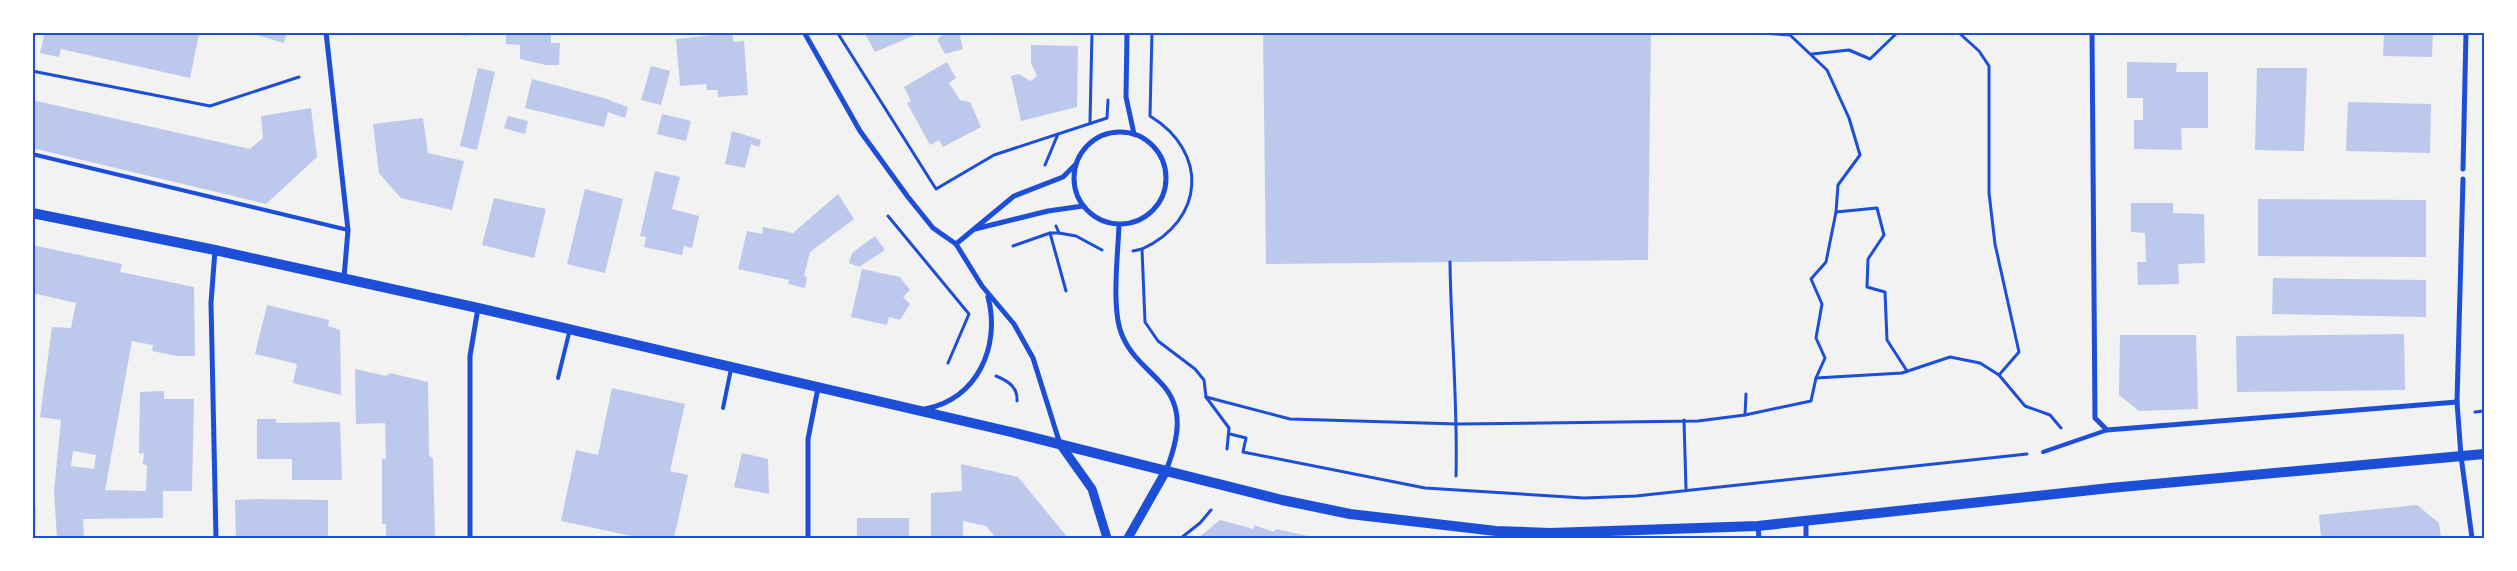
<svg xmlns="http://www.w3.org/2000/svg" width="2517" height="571" viewBox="0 0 2517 571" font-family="'Sofia Sans Condensed',sans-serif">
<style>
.building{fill:#bdc9ec;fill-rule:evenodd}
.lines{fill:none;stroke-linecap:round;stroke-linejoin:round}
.path{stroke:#1d4ed8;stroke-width:3}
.service{stroke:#1d4ed8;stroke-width:4}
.minor{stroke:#1d4ed8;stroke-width:5}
.tertiary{stroke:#1d4ed8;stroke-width:9}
.secondary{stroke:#1d4ed8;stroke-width:10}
.neatline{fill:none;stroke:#1d4ed8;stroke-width:2}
</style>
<rect width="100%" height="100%" fill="#f2f2f2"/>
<g class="building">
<polygon points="45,32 191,32 199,34 190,78 61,49 59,57 40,53"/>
<polygon points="246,32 287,32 284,43"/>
<polygon points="463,32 483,32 483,34 463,36"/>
<polygon points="506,32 551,32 551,43 560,43 559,65 546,65 520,59 520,45 506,44"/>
<polygon points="864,32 922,32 875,52"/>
<polygon points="947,32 959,32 963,49 945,54 937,39"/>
<polygon points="1263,32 1651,32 1648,260 1266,264"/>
<polygon points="2384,32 2433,32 2432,57 2383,56"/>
<polygon points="732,33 734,42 744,41 748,95 718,97 718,90 707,90 706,84 680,86 676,39"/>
<polygon points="1031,45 1078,46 1077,107 1021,121 1011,76 1019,74 1031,81 1037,76 1031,63"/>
<polygon points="947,62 956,78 949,83 960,100 970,102 981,127 943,147 939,140 930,145 907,103 911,101 904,87"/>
<polygon points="2127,62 2177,63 2176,72 2208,72 2208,128 2181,128 2182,150 2134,149 2134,120 2143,120 2143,98 2127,98"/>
<polygon points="651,66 670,71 661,105 641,100"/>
<polygon points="478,68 495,72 477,150 460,146"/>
<polygon points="2257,68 2307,68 2304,151 2255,150"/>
<polygon points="532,79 611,100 611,101 628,107 625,118 608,112 604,127 525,108"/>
<polygon points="32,100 250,149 263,138 261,116 311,108 317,157 266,204 32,148"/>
<polygon points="2348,102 2431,104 2430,153 2346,151"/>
<polygon points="662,114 691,121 686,141 657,134"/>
<polygon points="508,116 528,121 525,134 504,128"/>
<polygon points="423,118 428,153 464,161 452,210 401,198 379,173 373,124"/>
<polygon points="732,131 761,140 759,147 751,144 745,168 725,164"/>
<polygon points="655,171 680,177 672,209 699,216 692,248 684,246 682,255 644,247 646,237 640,236"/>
<polygon points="585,189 623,199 605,273 567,264"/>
<polygon points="838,194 854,219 810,252 804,276 807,277 805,288 788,284 789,280 738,269 747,231 762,234 763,227 793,233"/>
<polygon points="494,198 546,209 534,258 482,245"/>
<polygon points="2258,199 2426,200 2426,257 2258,256"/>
<polygon points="2131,203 2173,203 2173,213 2204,214 2205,263 2178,264 2179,284 2138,285 2137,262 2146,262 2145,233 2131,232"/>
<polygon points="875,236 885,250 859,267 849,263 852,253"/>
<path d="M 32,245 L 122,264 L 120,272 L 194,287 L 195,356 L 177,356 L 152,351 L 153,345 L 132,341 L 105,490 L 146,491 L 147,465 L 143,464 L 144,453 L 139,454 L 140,392 L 164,391 L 164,399 L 194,399 L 192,491 L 163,491 L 163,518 L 83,519 L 84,538 L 57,538 L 54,491 L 61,420 L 40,417 L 52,327 L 71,328 L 76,303 L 32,293 ZM 73,451 L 96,455 L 94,469 L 71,466 Z"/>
<polygon points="862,269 900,277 910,290 903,297 910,304 900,320 889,317 887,325 851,317"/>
<polygon points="2273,278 2426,280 2426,317 2272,314"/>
<polygon points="267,305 329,320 328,326 340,330 341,395 293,383 297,364 255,354"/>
<polygon points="2404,334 2405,390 2237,392 2236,336"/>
<polygon points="2120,335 2196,335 2198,409 2139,411 2119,395"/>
<polygon points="355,369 386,376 390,373 428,382 429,455 433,459 435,536 386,536 386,524 382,524 382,459 386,459 385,423 356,424"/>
<polygon points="612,388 685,404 670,471 688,475 674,538 641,538 561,521 576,450 598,455"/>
<polygon points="257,419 276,419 276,423 340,422 342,480 292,480 292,459 257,459"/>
<polygon points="742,453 768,459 769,494 734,487"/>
<polygon points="961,464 1018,477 1068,538 996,538 986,526 963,521 963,538 931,538 931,493 962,491"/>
<polygon points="256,499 328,500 328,538 236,538 235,500"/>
<polygon points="2417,505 2439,523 2441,538 2321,538 2319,515"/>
<polygon points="32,507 36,507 35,538 32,538"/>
<rect x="857" y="518" width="52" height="20"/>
<polygon points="1220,520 1254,529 1254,525 1274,532 1276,529 1317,538 1198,538"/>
</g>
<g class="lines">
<g class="path">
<polyline points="837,32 936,189 994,155 1107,118 1108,100"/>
<polyline points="1958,32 1979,51 1989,66 1989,193 1995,244 2019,352 1999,375"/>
<polyline points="1812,54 1849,50 1870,59 1898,32"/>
<polyline points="32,71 210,106 299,77"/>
<polyline points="1090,122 1092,32"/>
<polyline points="1045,165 1058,134"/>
<polyline points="1836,212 1877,208 1884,235 1868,259 1867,287 1885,292 1887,340 1907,371"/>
<polyline points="888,216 969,314 948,363"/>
<polyline points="1056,226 1059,233 1076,236 1102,250"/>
<polyline points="1059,233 1050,233 1066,291"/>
<polyline points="1013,246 1050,233"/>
<path d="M 1142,249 C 1205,220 1209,152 1150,116 L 1152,32"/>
<polyline points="1133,251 1142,249 1145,322 1158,341 1195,369 1204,380 1206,397 1229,428 1227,449"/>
<path d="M 1450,262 C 1451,334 1458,405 1456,476"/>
<path d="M 996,376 C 1008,381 1018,387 1017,401"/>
<polyline points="1816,378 1902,373 1950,357 1980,363 1999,375 2025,406 2050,415 2061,428"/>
<polyline points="1206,397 1290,419 1457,424 1698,421 1745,415 1811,401 1816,378 1825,358 1816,338 1822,304 1811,279 1826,262 1836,212 1838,185 1860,155 1849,118 1827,70 1790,35 1743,32"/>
<polyline points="2475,412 2484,411"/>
<polyline points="1745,415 1746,394"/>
<polyline points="1684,420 1686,489"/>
<polyline points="1230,434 1246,438 1243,452 1425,488 1584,498 1636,496 2027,454"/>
<polyline points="1181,538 1200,523 1211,510"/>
</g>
<g class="service">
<polyline points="32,154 348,230"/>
<polyline points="558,378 570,329"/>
<polyline points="723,408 731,369"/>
<polyline points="2043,452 2107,430"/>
</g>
<g class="minor">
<polyline points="326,32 348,230 344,278"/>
<polyline points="804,32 860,131 908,197 933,228 956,244 982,286 1014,324 1033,358 1060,444"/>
<polyline points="1127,32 1126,97 1134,134"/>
<polyline points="2092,32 2095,418 2107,430 2457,402"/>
<circle cx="1120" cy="178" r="46"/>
<polyline points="2463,169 2466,32"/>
<polyline points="2463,179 2457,402 2461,456 2472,538"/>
<path d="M 1119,225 C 1118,255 1111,309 1122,335 C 1130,355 1146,367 1160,382 C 1186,408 1178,440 1166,471"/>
<polyline points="975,229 1048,211 1083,206"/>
<polyline points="956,244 1014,196 1063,177 1075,165"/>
<polyline points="215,250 211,303 216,538"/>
<path d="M 925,409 C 977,400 1001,346 988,297"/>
<polyline points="1806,519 1806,538"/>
<polyline points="1758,526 1759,538"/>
<polyline points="470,538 470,356 478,308"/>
<polyline points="808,538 808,439 818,388"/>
</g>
<g class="tertiary">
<polyline points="1060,444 1092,489 1107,538"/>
<polyline points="1128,538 1166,471"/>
</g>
<polyline class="secondary" points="32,213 215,250 478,308 1011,432 1282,500 1350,514 1496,531 1550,533 1758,526 2110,488 2484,454"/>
</g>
<rect width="2517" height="571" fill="none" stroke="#ffffff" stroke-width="68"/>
<rect x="34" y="34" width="2449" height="503" class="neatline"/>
</svg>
